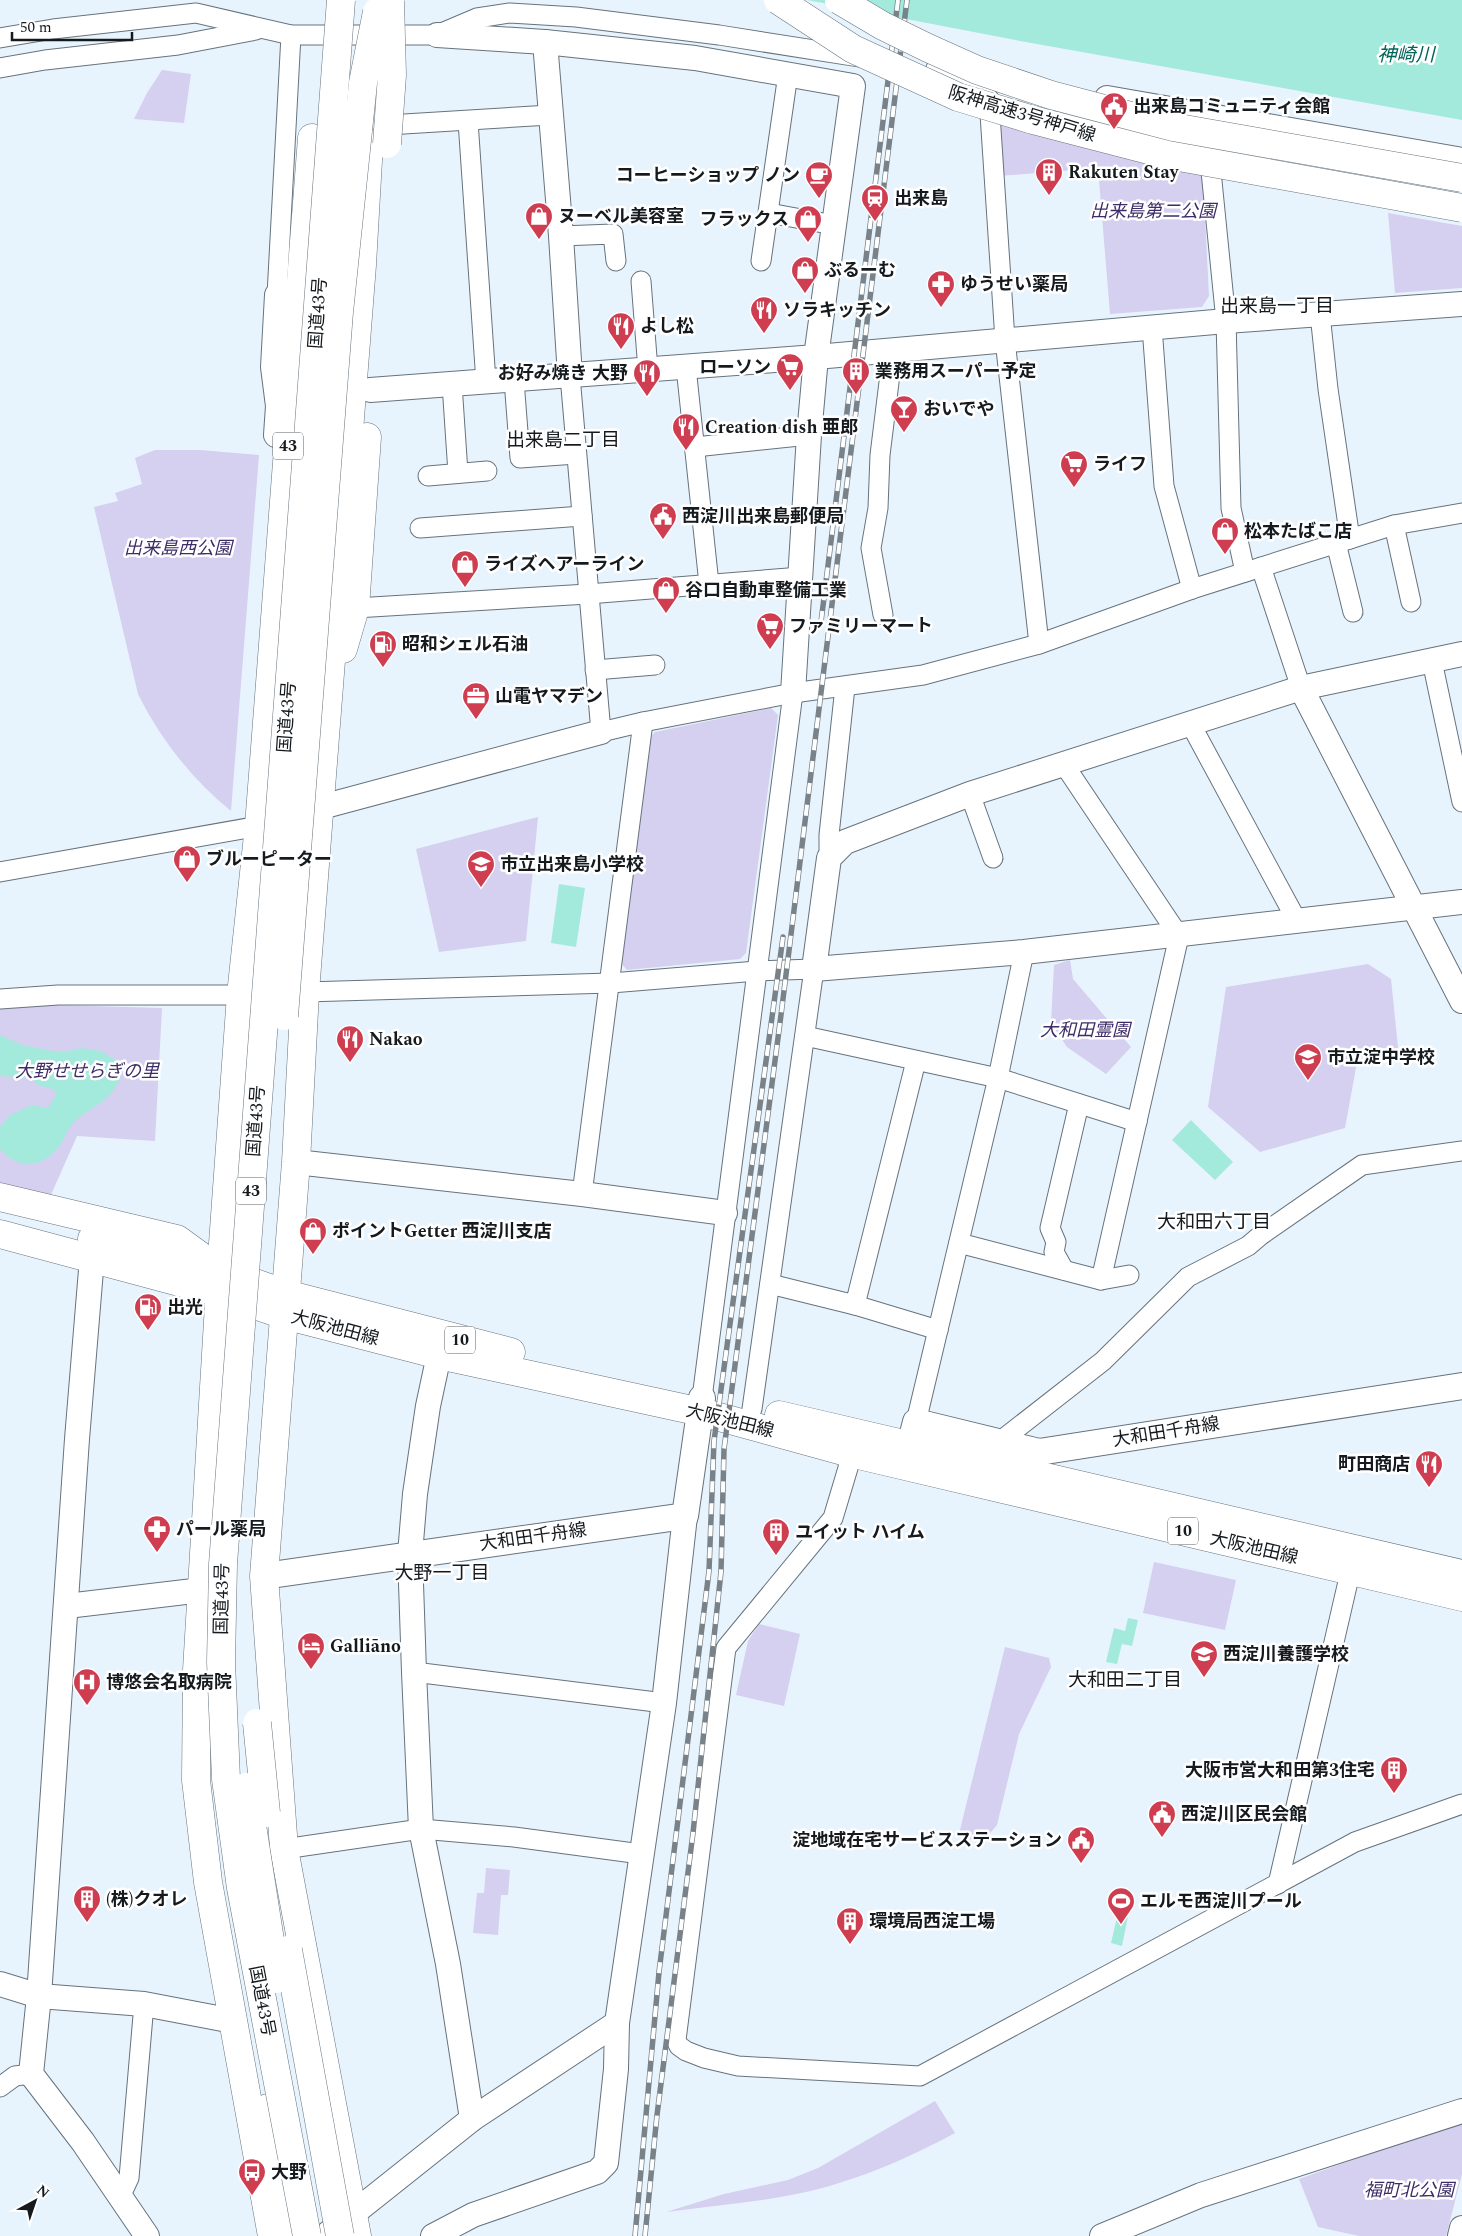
<svg xmlns="http://www.w3.org/2000/svg" width="1462" height="2236" viewBox="0 0 1462 2236" font-family="Spectral,'Noto Sans JP',serif">
<style>
.green{fill:#d5cff0}
.water{fill:#a4eadc}
.lines{fill:none;stroke-linecap:round;stroke-linejoin:round}
.minor-casing{stroke:#66737d;stroke-width:21}
.tertiary-casing{stroke:#66737d;stroke-width:26}
.secondary-casing{stroke:#66737d;stroke-width:28}
.primary-casing{stroke:#66737d;stroke-width:29}
.trunk-casing{stroke:#66737d;stroke-width:29}
.minor{stroke:#fff;stroke-width:19}
.tertiary{stroke:#fff;stroke-width:24}
.secondary{stroke:#fff;stroke-width:26}
.primary{stroke:#fff;stroke-width:28}
.trunk{stroke:#fff;stroke-width:28}
.rail-casing{stroke:#798288;stroke-width:5.5}
.rail{stroke:#fff;stroke-width:4;stroke-dasharray:11;stroke-linecap:butt}
.trunk-bridge-casing{stroke:#66737d;stroke-width:29;stroke-linecap:butt}
.motorway-bridge-casing{stroke:#66737d;stroke-width:29;stroke-linecap:butt}
.trunk-bridge{stroke:#fff;stroke-width:28}
.motorway-bridge{stroke:#fff;stroke-width:28}
.labels{text-anchor:middle;dominant-baseline:central;stroke-width:5;stroke-linejoin:round;paint-order:stroke}
.shield{fill:#fff;stroke:#5b5f62;stroke-width:1}
.shield-label{font-size:16px;font-weight:bold;fill:#151a1e}
.poi-label{font-size:18px;font-weight:bold;fill:#151a1e;stroke:#fff;text-anchor:start}
.street-label{font-size:18px;fill:#151a1e;stroke:#fff}
.park-label{font-size:18px;font-style:italic;fill:#3d2c68;stroke:#fff}
.water-label{font-size:19px;font-style:italic;fill:#016559;stroke:#fff}
.neighbourhood-label{font-size:19px;fill:#151a1e;stroke:#fff}
</style>
<rect width="100%" height="100%" fill="#e8f4fd"/>
<g class="green">
<polygon points="162,70 191,74 184,123 134,119 147,93"/>
<polygon points="996,123 1202,157 1209,296 1202,307 1110,314 1098,168 999,176"/>
<polygon points="1388,213 1462,226 1462,288 1395,293"/>
<path d="M 155,450 L 200,450 L 259,455 L 231,811 C 191,778 161,740 138,694 L 94,507 L 118,501 L 115,493 L 142,484 L 135,458 Z"/>
<polygon points="771,708 778,715 746,953 740,959 627,970 621,963 649,738 655,732"/>
<polygon points="538,817 526,941 439,952 416,849"/>
<polygon points="1070,960 1073,979 1131,1047 1106,1074 1067,1047 1051,1023 1054,965"/>
<polygon points="1368,964 1391,979 1399,1057 1358,1057 1345,1128 1260,1152 1208,1107 1226,987"/>
<polygon points="54,1005 162,1008 155,1141 77,1136 50,1197 0,1186 0,1008"/>
<polygon points="1154,1562 1236,1580 1225,1630 1143,1613"/>
<polygon points="759,1624 800,1634 784,1706 736,1695 748,1641"/>
<polygon points="1005,1647 1049,1658 1051,1667 1019,1734 997,1825 985,1839 974,1840 958,1838"/>
<polygon points="486,1868 510,1870 508,1895 501,1895 498,1935 473,1933 477,1893 484,1893"/>
<path d="M 935,2101 L 955,2133 C 916,2154 881,2170 839,2183 C 784,2201 723,2204 666,2212 L 724,2194 L 788,2180 L 818,2168 Z"/>
<polygon points="1462,2121 1462,2174 1446,2236 1359,2236 1318,2227 1299,2179"/>
</g>
<g class="water">
<polygon points="807,0 1462,0 1462,120 1020,41"/>
<polygon points="559,884 585,888 576,947 551,943"/>
<path d="M 0,1035 L 22,1045 L 47,1050 L 63,1052 L 81,1048 L 101,1051 L 117,1061 L 122,1075 C 108,1106 94,1103 73,1123 C 67,1130 64,1140 59,1147 C 40,1169 19,1170 0,1149 L 0,1127 L 10,1115 L 32,1105 L 48,1108 L 56,1095 L 55,1090 L 38,1085 L 32,1078 L 0,1076 Z"/>
<polygon points="1191,1120 1233,1162 1215,1180 1172,1140"/>
<polygon points="1128,1618 1138,1620 1132,1646 1122,1644 1117,1664 1106,1662 1114,1628 1125,1631"/>
<polygon points="1120,1904 1130,1907 1122,1946 1111,1943"/>
</g>
<g class="lines">
<g class="minor-casing">
<g id="minor">
<polyline points="0,38 53,29 196,13 291,35 437,35 477,18 510,13 576,17 719,35 859,57"/>
<polyline points="0,68 45,60 178,45 256,30"/>
<polyline points="986,97 989,99 1005,340 1039,644"/>
<polyline points="468,121 486,382"/>
<polyline points="388,125 550,115"/>
<polyline points="1209,151 1226,321 1231,508 1245,572"/>
<polyline points="769,213 834,225"/>
<polyline points="561,236 613,234 616,261"/>
<polyline points="761,261 788,74"/>
<polyline points="641,281 648,370"/>
<polyline points="277,295 291,35"/>
<polyline points="1320,314 1328,389 1350,539"/>
<polyline points="1152,327 1164,486 1192,589"/>
<polyline points="686,367 709,584"/>
<polyline points="570,376 601,732 643,722 793,693 923,675 1039,644 1192,589 1394,525 1462,513"/>
<polyline points="514,380 520,458 576,454"/>
<polyline points="452,384 458,473"/>
<polyline points="695,447 809,435"/>
<polyline points="428,476 487,471"/>
<polyline points="1394,525 1411,602"/>
<polyline points="420,528 582,516"/>
<polyline points="1336,543 1353,612"/>
<polyline points="1261,567 1301,688"/>
<polyline points="355,608 588,594 801,577"/>
<polyline points="883,615 871,548 878,508 880,455 893,350"/>
<polyline points="1432,661 1462,802"/>
<polyline points="595,670 655,665"/>
<polyline points="1190,723 1297,921"/>
<polyline points="1063,763 1179,936 1101,1280"/>
<polyline points="970,794 993,858"/>
<polyline points="829,858 829,835 845,687"/>
<polyline points="0,872 259,826"/>
<polyline points="305,992 611,983 757,971 814,969 752,1409"/>
<polyline points="0,999 58,995 241,995"/>
<polyline points="805,1036 998,1078 1137,1122"/>
<polyline points="582,1194 643,722"/>
<polyline points="959,1243 1101,1280 1129,1275"/>
<polyline points="1064,1270 1054,1252 1056,1242 1050,1228 1079,1104"/>
<polyline points="770,1284 855,1305 938,1330"/>
<polyline points="855,1305 916,1061"/>
<polyline points="702,1398 793,693"/>
<polyline points="916,1422 998,1078 1024,952"/>
<polyline points="998,1443 1103,1361 1188,1277 1248,1246 1261,1235 1362,1165 1462,1151"/>
<polyline points="850,1453 848,1468 833,1518 726,1648 676,2040 679,2046 686,2051 704,2058 738,2066 920,2076 1355,1842 1462,1804"/>
<polyline points="414,1672 664,1703"/>
<polyline points="284,1849 421,1829 514,1837 641,1854"/>
<polyline points="1278,1884 1353,1560"/>
<polyline points="0,2087 15,2076 31,2074"/>
<polyline points="120,2197 129,2178 144,2004"/>
</g>
</g>
<g class="tertiary-casing">
<g id="tertiary">
<polyline points="437,35 545,42 695,58 853,86 816,357 809,435 793,693"/>
<polyline points="545,42 561,236 570,376"/>
<polyline points="938,70 980,77"/>
<polyline points="1107,98 1462,160"/>
<polyline points="370,390 816,357 1226,321 1462,304"/>
<polyline points="276,435 278,406 273,367 277,295"/>
<polyline points="1462,654 1301,688 970,794 845,842 829,858 814,969 1024,952 1462,902"/>
<polyline points="1301,688 1462,1001"/>
<polyline points="303,812 601,732"/>
<polyline points="296,1162 582,1194 725,1213"/>
<polyline points="91,1270 77,1439 39,1996 31,2074 83,2142 147,2236"/>
<polyline points="439,1355 428,1406 415,1494 410,1554 414,1672 421,1829 448,1964 472,2119"/>
<polyline points="67,1606 202,1590"/>
<polyline points="0,1984 39,1996 144,2004 233,2021"/>
<polyline points="325,2236 472,2119 617,2023"/>
<polyline points="433,2236 473,2215 597,2172 606,2163 616,2069 617,2023 664,1703 685,1516"/>
<polyline points="1102,2236 1201,2195 1462,2111"/>
<polyline points="1460,2236 1462,2228"/>
</g>
</g>
<g class="secondary-casing">
<g id="secondary">
<polyline points="905,1465 916,1422 1039,1452 1462,1386"/>
<polyline points="264,1576 685,1516 702,1398"/>
</g>
</g>
<g class="primary-casing">
<g id="primary">
<polyline points="0,1197 177,1239 210,1263"/>
<polyline points="0,1234 220,1293 284,1315 439,1355 701,1412 850,1453 1462,1597"/>
<polyline points="92,1239 221,1271 286,1294 511,1352"/>
<polyline points="779,1415 1462,1574"/>
</g>
</g>
<g class="trunk-casing">
<g id="trunk">
<polyline points="343,649 355,608 367,437"/>
<polyline points="268,2108 292,2230"/>
<polyline points="272,2236 208,1882 196,1780 197,1670 221,1271 241,995 259,826 312,138"/>
<polyline points="357,2236 284,1849 264,1576 296,1162 305,992 362,265 369,143"/>
</g>
</g>
<use href="#minor" class="minor"/>
<use href="#tertiary" class="tertiary"/>
<use href="#secondary" class="secondary"/>
<use href="#primary" class="primary"/>
<use href="#trunk" class="trunk"/>
<g class="rail-casing">
<g id="rail">
<polyline points="821,622 898,0"/>
<polyline points="635,2236 659,1972 709,1571 714,1441 783,937"/>
<polyline points="645,2236 657,2115 693,1833 721,1572 724,1449 781,1015 907,0"/>
</g>
</g>
<use href="#rail" class="rail"/>
<g class="trunk-bridge-casing">
<g id="trunk-bridge">
<polyline points="387,144 392,75 390,1"/>
<polyline points="284,1016 339,312 363,83 377,12"/>
<polyline points="257,1723 266,1813"/>
<polyline points="246,1787 276,1979"/>
<polyline points="288,1950 340,2236"/>
<polyline points="307,2236 241,1888 226,1779 221,1662 223,1564 341,0"/>
</g>
</g>
<g class="motorway-bridge-casing">
<g id="motorway-bridge">
<polyline points="778,0 853,49 958,97 1033,120 1168,155 1462,208"/>
<polyline points="839,0 883,26 928,48 977,70 1051,95 1173,127 1462,178"/>
</g>
</g>
<use href="#trunk-bridge" class="trunk-bridge"/>
<use href="#motorway-bridge" class="motorway-bridge"/>
</g>
<defs>
<g id="civic-pin" transform="scale(1.4375)"><path d="M0 17L-7.5 6A9.5 9.5 0 1 1 7.5 6Z" fill="#ce3e50" stroke="#fff"/><path d="M-.6-6.5H3V-4.5H.6V-3L4-1V1h2V6H-6V1h2V-1L-.6-3ZM-1.2 2.5V6h2.4V2.5Z" fill="#fff"/></g>
<g id="building-pin" transform="scale(1.4375)"><path d="M0 17L-7.5 6A9.5 9.5 0 1 1 7.5 6Z" fill="#ce3e50" stroke="#fff"/><path d="M-4-6H4V6H1V3H-1V6H-4ZM-2.5-4.3h1.7v1.8h-1.7ZM.8-4.3h1.7v1.8H.8ZM-2.5-1h1.7V.8h-1.7ZM.8-1h1.7V.8H.8Z" fill="#fff"/></g>
<g id="cafe-pin" transform="scale(1.4375)"><path d="M0 17L-7.5 6A9.5 9.5 0 1 1 7.5 6Z" fill="#ce3e50" stroke="#fff"/><path d="M-5.5-4.5H6V0H3Q3 3.5 0 3.5H-2.5Q-5.5 3.5-5.5 0ZM3-3.2v2h1.7v-2ZM-6 4.5H4V6H-6Z" fill="#fff"/></g>
<g id="station-pin" transform="scale(1.4375)"><path d="M0 17L-7.5 6A9.5 9.5 0 1 1 7.5 6Z" fill="#ce3e50" stroke="#fff"/><path d="M-3-6H3Q5-6 5-4V2Q5 4 3 4L4.5 6H3L1.5 4h-3L-3 6H-4.5L-3 4Q-5 4-5 2V-4Q-5-6-3-6ZM-3.5-4v3h7v-3ZM-3.5 1v1.5H-2V1ZM2 1v1.5H3.5V1Z" fill="#fff"/></g>
<g id="shop-pin" transform="scale(1.4375)"><path d="M0 17L-7.5 6A9.5 9.5 0 1 1 7.5 6Z" fill="#ce3e50" stroke="#fff"/><path d="M-5-2.5h2.3a2.7 3.5 0 0 1 5.4 0H5L5.5 6h-11ZM-1.5-2.5h3a1.5 2.3 0 0 0-3 0Z" fill="#fff"/></g>
<g id="pharmacy-pin" transform="scale(1.4375)"><path d="M0 17L-7.5 6A9.5 9.5 0 1 1 7.5 6Z" fill="#ce3e50" stroke="#fff"/><path d="M-2-6h4v4h4v4h-4v4h-4v-4h-4v-4h4Z" fill="#fff"/></g>
<g id="restaurant-pin" transform="scale(1.4375)"><path d="M0 17L-7.5 6A9.5 9.5 0 1 1 7.5 6Z" fill="#ce3e50" stroke="#fff"/><path d="M-5-6h1v4h1v-4h1v4h1v-4h1v5L-1.5 .5V6h-2V.5L-5-1ZM5-6V6H3V1.5H1.5Q1.5-4 5-6Z" fill="#fff"/></g>
<g id="supermarket-pin" transform="scale(1.4375)"><path d="M0 17L-7.5 6A9.5 9.5 0 1 1 7.5 6Z" fill="#ce3e50" stroke="#fff"/><path d="M-6-5.5h2.5l.6 2H6L4.5 2H-2.5L-4.4-4H-6ZM-1.5 3.2a1.3 1.3 0 1 0 .1 0ZM3 3.2a1.3 1.3 0 1 0 .1 0Z" fill="#fff"/></g>
<g id="bar-pin" transform="scale(1.4375)"><path d="M0 17L-7.5 6A9.5 9.5 0 1 1 7.5 6Z" fill="#ce3e50" stroke="#fff"/><path d="M-6-5H6L.8 .8V4.5H3.5V6h-7V4.5H-.8V.8Z" fill="#fff"/></g>
<g id="fuel-pin" transform="scale(1.4375)"><path d="M0 17L-7.5 6A9.5 9.5 0 1 1 7.5 6Z" fill="#ce3e50" stroke="#fff"/><path d="M-5.5-6h7V0h2V4h1.3V-2.5L3-4.5l.8-.8L6-3V5H2.5V1h-1V6h-7ZM-4.2-4.7v3.2H.2V-4.7Z" fill="#fff"/></g>
<g id="office-pin" transform="scale(1.4375)"><path d="M0 17L-7.5 6A9.5 9.5 0 1 1 7.5 6Z" fill="#ce3e50" stroke="#fff"/><path d="M-6-3h4V-5.5h4V-3h4V5H-6ZM-1-4.5V-3h2v-1.5ZM-6 0V1H6V0Z" fill="#fff"/></g>
<g id="school-pin" transform="scale(1.4375)"><path d="M0 17L-7.5 6A9.5 9.5 0 1 1 7.5 6Z" fill="#ce3e50" stroke="#fff"/><path d="M0-5L7-2L0 1L-7-2ZM-4 1L0 2.5L4 1V4Q0 6-4 4Z" fill="#fff"/></g>
<g id="hotel-pin" transform="scale(1.4375)"><path d="M0 17L-7.5 6A9.5 9.5 0 1 1 7.5 6Z" fill="#ce3e50" stroke="#fff"/><path d="M-6-4.5h1.5V1H6V5H4.5V3h-9V5H-6ZM-4 0a1.8 1.8 0 1 1 3.6 0ZM.5 0V-2.5h3Q6-2.5 6 0Z" fill="#fff"/></g>
<g id="hospital-pin" transform="scale(1.4375)"><path d="M0 17L-7.5 6A9.5 9.5 0 1 1 7.5 6Z" fill="#ce3e50" stroke="#fff"/><path d="M-5-5h3v3.5h4V-5h3V5h-3V1.5h-4V5h-3Z" fill="#fff"/></g>
<g id="stadium-pin" transform="scale(1.4375)"><path d="M0 17L-7.5 6A9.5 9.5 0 1 1 7.5 6Z" fill="#ce3e50" stroke="#fff"/><path d="M0-5a6.5 5 0 1 0 0 10a6.5 5 0 1 0 0-10ZM-3.5-1.8h7v3.6h-7Z" fill="#fff"/></g>
<g id="bus-pin" transform="scale(1.4375)"><path d="M0 17L-7.5 6A9.5 9.5 0 1 1 7.5 6Z" fill="#ce3e50" stroke="#fff"/><path d="M-5-6H5V4H4V6H2V4H-2V6H-4V4H-5ZM-3.5-4V0h7V-4ZM-3.5 1.2v1.5H-2V1.2ZM2 1.2v1.5H3.5V1.2Z" fill="#fff"/></g>
</defs>
<g fill-rule="evenodd">
<use href="#civic-pin" x="1114" y="106"/>
<use href="#building-pin" x="1049" y="172"/>
<use href="#cafe-pin" x="819" y="175"/>
<use href="#station-pin" x="875" y="198"/>
<use href="#shop-pin" x="539" y="216"/>
<use href="#shop-pin" x="808" y="219"/>
<use href="#shop-pin" x="805" y="270"/>
<use href="#pharmacy-pin" x="941" y="284"/>
<use href="#restaurant-pin" x="764" y="310"/>
<use href="#restaurant-pin" x="621" y="326"/>
<use href="#supermarket-pin" x="790" y="367"/>
<use href="#building-pin" x="856" y="371"/>
<use href="#restaurant-pin" x="647" y="373"/>
<use href="#bar-pin" x="904" y="409"/>
<use href="#restaurant-pin" x="686" y="427"/>
<use href="#supermarket-pin" x="1074" y="464"/>
<use href="#civic-pin" x="663" y="516"/>
<use href="#shop-pin" x="1225" y="531"/>
<use href="#shop-pin" x="465" y="564"/>
<use href="#shop-pin" x="666" y="590"/>
<use href="#supermarket-pin" x="770" y="626"/>
<use href="#fuel-pin" x="383" y="644"/>
<use href="#office-pin" x="476" y="696"/>
<use href="#shop-pin" x="187" y="859"/>
<use href="#school-pin" x="481" y="864"/>
<use href="#restaurant-pin" x="350" y="1039"/>
<use href="#school-pin" x="1308" y="1057"/>
<use href="#shop-pin" x="313" y="1231"/>
<use href="#fuel-pin" x="148" y="1307"/>
<use href="#restaurant-pin" x="1429" y="1464"/>
<use href="#pharmacy-pin" x="157" y="1529"/>
<use href="#building-pin" x="776" y="1532"/>
<use href="#hotel-pin" x="311" y="1646"/>
<use href="#school-pin" x="1204" y="1654"/>
<use href="#hospital-pin" x="87" y="1682"/>
<use href="#building-pin" x="1394" y="1770"/>
<use href="#civic-pin" x="1162" y="1814"/>
<use href="#civic-pin" x="1081" y="1840"/>
<use href="#building-pin" x="87" y="1899"/>
<use href="#stadium-pin" x="1121" y="1901"/>
<use href="#building-pin" x="850" y="1921"/>
<use href="#bus-pin" x="252" y="2172"/>
</g>
<g class="labels">
<g class="shield">
<rect x="273" y="432.5" width="30" height="27" rx="4"/>
<rect x="236" y="1177.5" width="30" height="27" rx="4"/>
<rect x="445" y="1326.5" width="30" height="27" rx="4"/>
<rect x="1168" y="1517.5" width="30" height="27" rx="4"/>
</g>
<g class="shield-label">
<text x="288" y="446">43</text>
<text x="251" y="1191">43</text>
<text x="460" y="1340">10</text>
<text x="1183" y="1531">10</text>
</g>
<g class="poi-label">
<text x="1133" y="106">出来島コミュニティ会館</text>
<text x="1068" y="172">Rakuten Stay</text>
<text x="800" y="175" text-anchor="end">コーヒーショップ ノン</text>
<text x="894" y="198">出来島</text>
<text x="558" y="216">ヌーベル美容室</text>
<text x="789" y="219" text-anchor="end">フラックス</text>
<text x="824" y="270">ぶるーむ</text>
<text x="960" y="284">ゆうせい薬局</text>
<text x="783" y="310">ソラキッチン</text>
<text x="640" y="326">よし松</text>
<text x="771" y="367" text-anchor="end">ローソン</text>
<text x="875" y="371">業務用スーパー予定</text>
<text x="628" y="373" text-anchor="end">お好み焼き 大野</text>
<text x="923" y="409">おいでや</text>
<text x="705" y="427">Creation dish 亜郎</text>
<text x="1093" y="464">ライフ</text>
<text x="682" y="516">西淀川出来島郵便局</text>
<text x="1244" y="531">松本たばこ店</text>
<text x="484" y="564">ライズヘアーライン</text>
<text x="685" y="590">谷口自動車整備工業</text>
<text x="789" y="626">ファミリーマート</text>
<text x="402" y="644">昭和シェル石油</text>
<text x="495" y="696">山電ヤマデン</text>
<text x="206" y="859">ブルーピーター</text>
<text x="500" y="864">市立出来島小学校</text>
<text x="369" y="1039">Nakao</text>
<text x="1327" y="1057">市立淀中学校</text>
<text x="332" y="1231">ポイントGetter 西淀川支店</text>
<text x="167" y="1307">出光</text>
<text x="1410" y="1464" text-anchor="end">町田商店</text>
<text x="176" y="1529">パール薬局</text>
<text x="795" y="1532">ユイット ハイム</text>
<text x="330" y="1646">Galliāno</text>
<text x="1223" y="1654">西淀川養護学校</text>
<text x="106" y="1682">博悠会名取病院</text>
<text x="1375" y="1770" text-anchor="end">大阪市営大和田第3住宅</text>
<text x="1181" y="1814">西淀川区民会館</text>
<text x="1062" y="1840" text-anchor="end">淀地域在宅サービスステーション</text>
<text x="106" y="1899">(株)クオレ</text>
<text x="1140" y="1901">エルモ西淀川プール</text>
<text x="869" y="1921">環境局西淀工場</text>
<text x="271" y="2172">大野</text>
</g>
<g class="street-label">
<text transform="translate(1022 114) rotate(17)">阪神高速3号神戸線</text>
<text transform="translate(318 313) rotate(-86)">国道43号</text>
<text transform="translate(287 717) rotate(-86)">国道43号</text>
<text transform="translate(256 1121) rotate(-86)">国道43号</text>
<text transform="translate(335 1328) rotate(15)">大阪池田線</text>
<text transform="translate(730 1421) rotate(14)">大阪池田線</text>
<text transform="translate(1166 1432) rotate(-9)">大和田千舟線</text>
<text transform="translate(533 1537) rotate(-8)">大和田千舟線</text>
<text transform="translate(1254 1548) rotate(13)">大阪池田線</text>
<text transform="translate(222 1599) rotate(-89)">国道43号</text>
<text transform="translate(262 2001) rotate(79)">国道43号</text>
</g>
<g class="park-label">
<text x="1153" y="211">出来島第二公園</text>
<text x="178" y="548">出来島西公園</text>
<text x="1085" y="1030">大和田霊園</text>
<text x="87" y="1071">大野せせらぎの里</text>
<text x="1409" y="2190">福町北公園</text>
</g>
<g class="water-label">
<text x="1406" y="55">神崎川</text>
</g>
<g class="neighbourhood-label">
<text x="1277" y="306">出来島一丁目</text>
<text x="563" y="440">出来島二丁目</text>
<text x="1214" y="1222">大和田六丁目</text>
<text x="442" y="1573">大野一丁目</text>
<text x="1125" y="1680">大和田二丁目</text>
</g>
</g>
<g transform="translate(35 2201) rotate(40)" stroke="#ffffff" stroke-width="4" paint-order="stroke">
<path d="M0-4L9 19L0 12L-9 19Z" fill="#151a1e"/>
<text y="-8" font-size="14" font-weight="bold" text-anchor="middle" fill="#151a1e">N</text>
</g>
<path d="M12 32v8h120v-8" fill="none" stroke="#151a1e" stroke-width="2.5"/>
<text x="20" y="32" font-size="15" fill="#151a1e" stroke="#ffffff" stroke-width="4" paint-order="stroke">50 m</text>
</svg>
